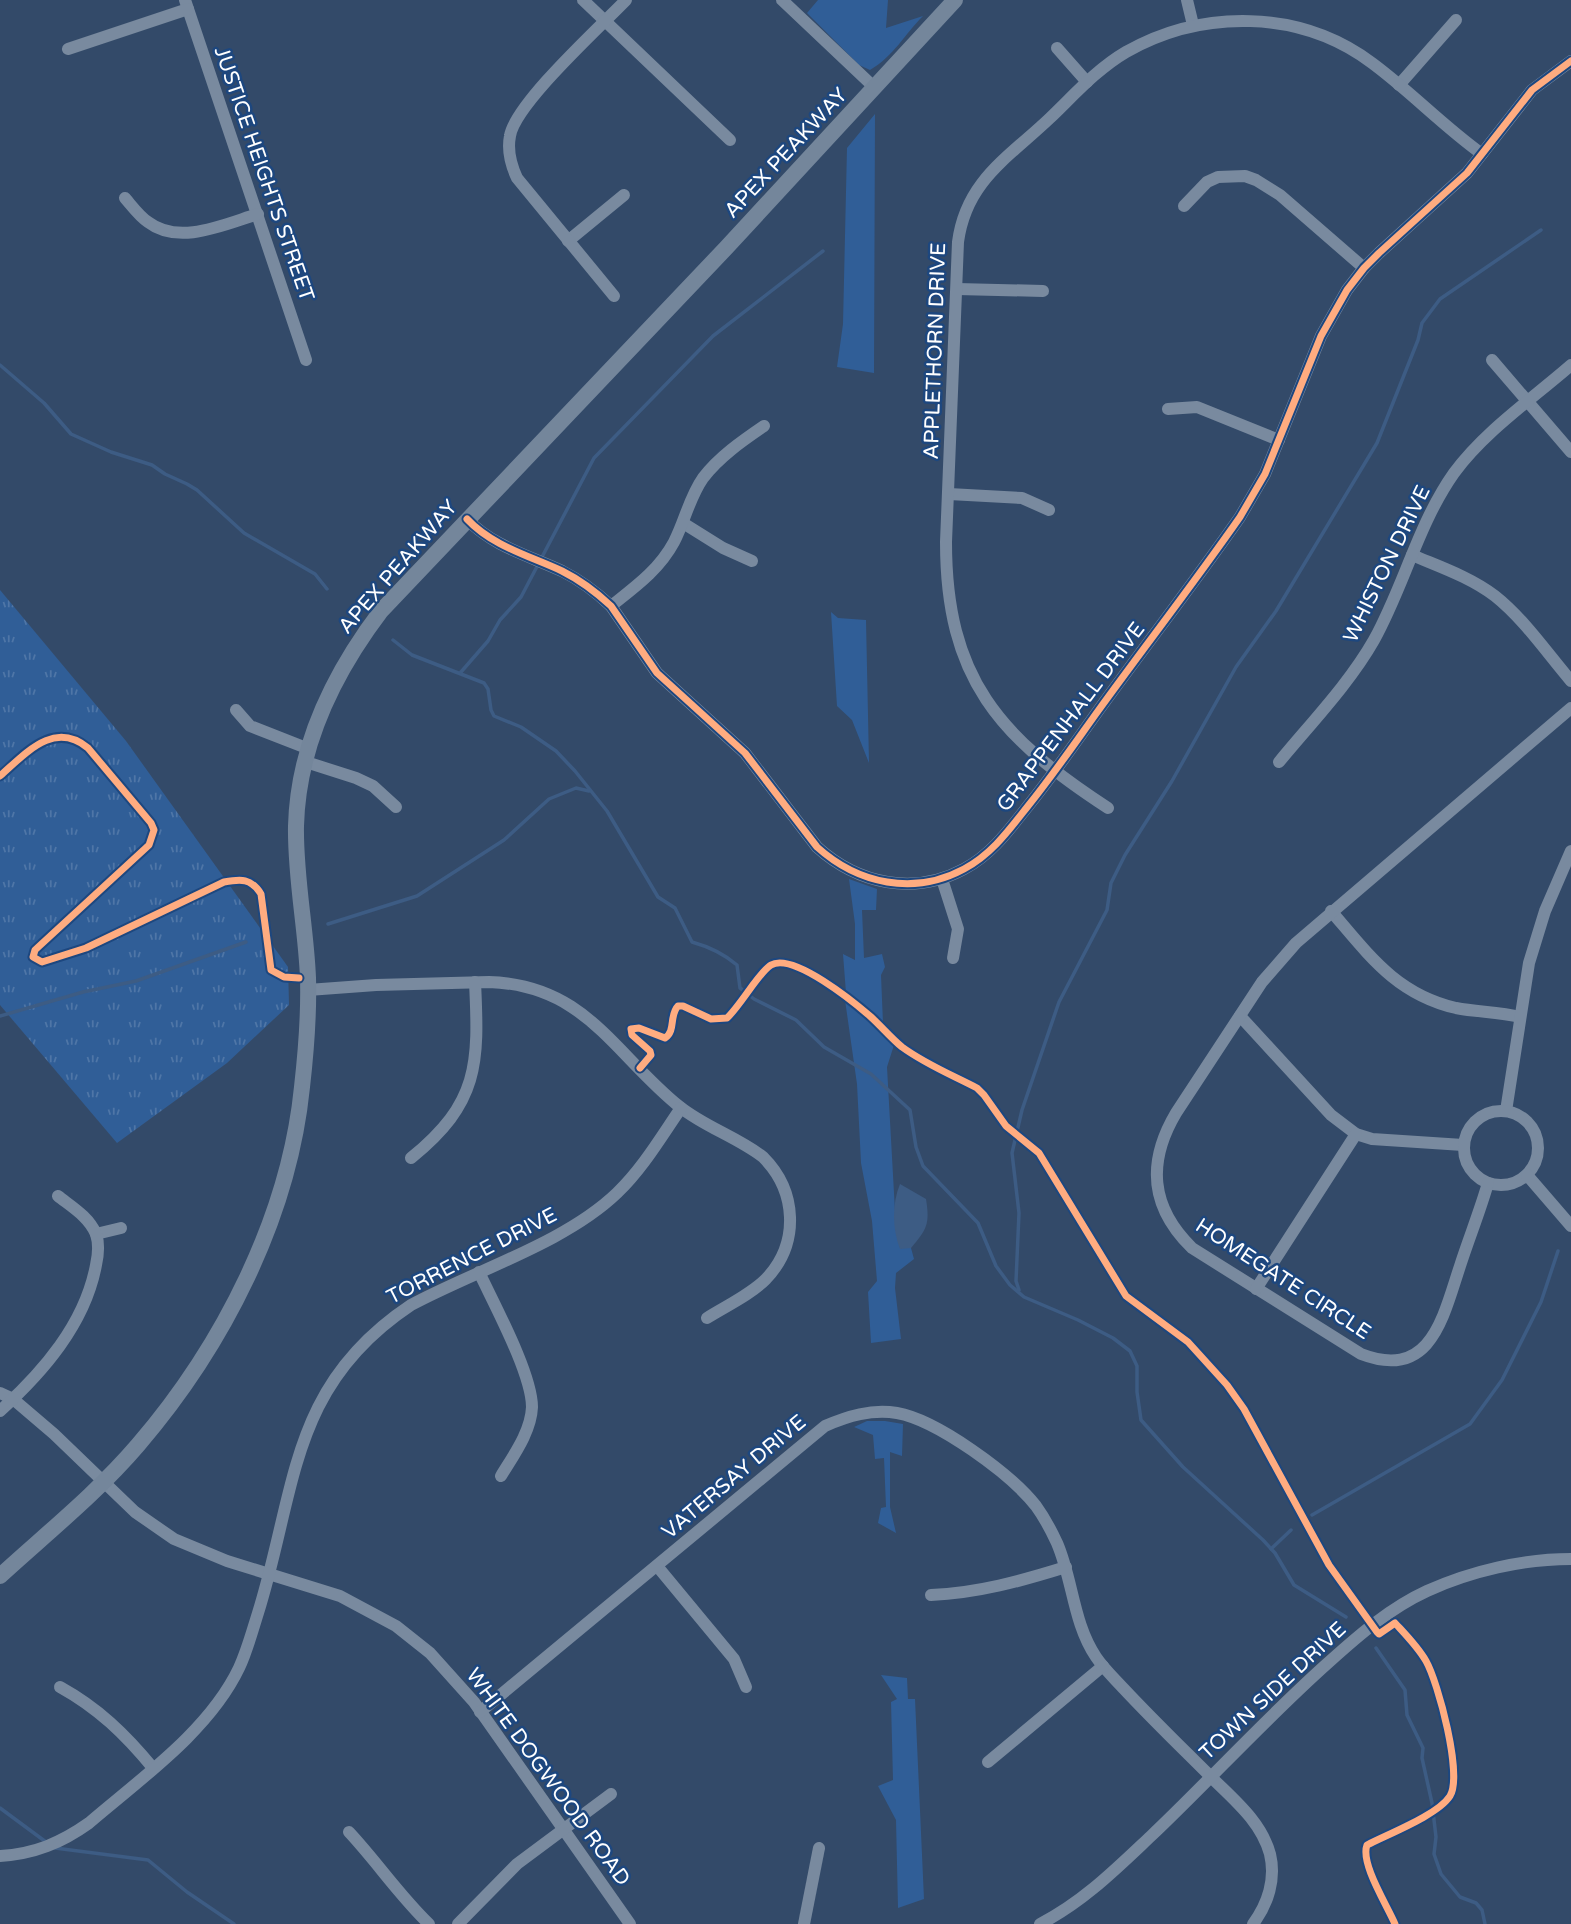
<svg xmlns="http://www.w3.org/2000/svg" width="1571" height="1924" viewBox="0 0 1571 1924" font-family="'Varela Round',sans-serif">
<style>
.grass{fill:#305e97}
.park{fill:url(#park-tufts)}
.water{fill:#3d5c84}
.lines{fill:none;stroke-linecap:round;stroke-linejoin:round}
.stream{stroke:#3d5c84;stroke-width:3.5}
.minor{stroke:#798a9f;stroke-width:12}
.secondary{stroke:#74869b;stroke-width:16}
.cycleway-casing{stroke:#1d477f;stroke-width:11}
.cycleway{stroke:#ffac80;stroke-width:7}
.labels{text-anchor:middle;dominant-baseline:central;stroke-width:5;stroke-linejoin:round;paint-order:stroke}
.street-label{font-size:21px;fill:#fff;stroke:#1d477f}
</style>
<defs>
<pattern id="park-tufts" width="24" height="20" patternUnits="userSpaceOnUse" patternTransform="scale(1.75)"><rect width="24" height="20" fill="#305e97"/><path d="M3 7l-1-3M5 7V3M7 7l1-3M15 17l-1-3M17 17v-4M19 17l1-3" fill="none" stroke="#4f76a7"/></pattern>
</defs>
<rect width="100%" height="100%" fill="#334a69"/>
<g class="grass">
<path d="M 818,0 L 888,0 L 886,28 L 923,16 C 904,35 894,56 870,70 L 859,65 L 807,13 Z"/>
<polygon points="875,114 874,373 837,367 843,324 847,148"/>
<polygon points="831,612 838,618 866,620 869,763 852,720 837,706"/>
<polygon points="849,879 877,889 876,910 862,910 864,958 882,954 885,967 881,975 883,1023 846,993 843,954 855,960 855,924"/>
<polygon points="845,1000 886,1034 894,1045 887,1067 895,1211 900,1248 911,1248 914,1259 896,1273 895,1288 901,1339 871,1343 868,1292 877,1281 872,1221 861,1163 857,1084"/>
<polygon points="867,1421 885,1421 903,1424 902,1456 890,1452 890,1507 896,1533 878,1523 881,1508 886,1507 884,1458 875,1459 873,1435 854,1427"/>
<polygon points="881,1675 907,1678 908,1699 915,1699 924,1899 898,1908 896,1820 878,1786 893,1780 891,1702 897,1699"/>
</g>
<polygon class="park" points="0,590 126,741 288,967 289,1005 227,1063 117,1143 0,1005"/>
<path class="water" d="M 900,1184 L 926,1199 C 930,1224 927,1229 911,1248 L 900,1249 C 892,1229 892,1203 900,1184 Z"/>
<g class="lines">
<g class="stream">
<polyline points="0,365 44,403 71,434 111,452 152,465 165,474 187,484 197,490 244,533 315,574 327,589"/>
<path d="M 393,640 L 412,655 L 484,683 L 488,689 L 491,710 L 494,716 L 521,727 L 556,751 L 575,771 L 607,811 L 658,897 L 675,908 L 692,942 C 710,947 723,953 737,965 L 740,988 L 744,991 L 754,999 L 796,1020 L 824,1047 L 871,1074 L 910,1110 L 916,1147 L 923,1166 L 978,1223 L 996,1266 L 1010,1285 L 1024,1297 L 1078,1320 L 1113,1338 L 1130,1351 L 1137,1366 L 1137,1392 L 1141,1420 L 1183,1467 L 1263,1540 L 1275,1553 L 1294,1585 L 1346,1617"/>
<polyline points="461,672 488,641 500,620 521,597 594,458 713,336 823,251"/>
<polyline points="328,924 417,896 504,840 549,799 576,788 589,791"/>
<polyline points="0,1016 83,992 136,981 246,942"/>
<polyline points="1019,1290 1016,1281 1019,1213 1012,1153 1022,1110 1059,1002 1107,910 1111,883 1125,855 1172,781 1236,667 1276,611 1377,443 1418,340 1422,323 1440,299 1541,230"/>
<polyline points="1312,1515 1470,1424 1502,1380 1541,1302 1558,1251"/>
<polyline points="1271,1549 1291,1530"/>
<polyline points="1376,1648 1405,1690 1407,1715 1423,1748 1422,1758 1432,1803 1436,1837 1434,1854 1441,1874 1460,1897 1476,1903 1482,1910 1485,1924"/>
<polyline points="0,1808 46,1842"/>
<polyline points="55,1848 148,1860 187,1892 234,1924"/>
</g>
<g class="minor">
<polyline points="185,0 306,360"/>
<polyline points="583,0 730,140"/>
<polyline points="782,0 875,88"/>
<polyline points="1187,0 1193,25"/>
<polyline points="1057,48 1087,82"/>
<polyline points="68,49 188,9"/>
<polyline points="1399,85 1456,20"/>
<path d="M 125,198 C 132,206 139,216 148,222 C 179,246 225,224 258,214"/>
<polyline points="1184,206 1207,182 1218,177 1245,176 1256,180 1280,195 1364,268"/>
<polyline points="568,241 624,195"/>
<polyline points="957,289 1043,291"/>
<path d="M 614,296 L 517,178 C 511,165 507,151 510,136 C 515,104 600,27 626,0"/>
<polyline points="1492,360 1571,452"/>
<polyline points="1168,409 1197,407 1279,440"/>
<polyline points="949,494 1022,498 1049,510"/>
<path d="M 467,519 C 492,546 530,556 562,571 C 580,580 596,592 611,606 L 657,673 L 745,753 L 817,847 C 858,884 914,896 964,869 C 992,854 1009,830 1028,806 C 1053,775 1075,743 1098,711 C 1145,646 1194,583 1240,517 L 1265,474 L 1321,336 L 1347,290 L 1364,268 L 1379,253 L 1467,173 L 1532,90 L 1571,61"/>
<polyline points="683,523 723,548 752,561"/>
<path d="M 1412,555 C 1440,567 1470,577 1495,596 C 1524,619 1547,653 1571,681"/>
<path d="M 611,606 C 635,587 659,570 674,542 C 685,521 689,498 703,478 C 719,457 742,441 764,426"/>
<polyline points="236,710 250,726 309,749"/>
<polyline points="306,762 356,778 373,786 396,807"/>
<path d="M 1279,762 C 1311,723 1349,684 1374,640 C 1404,586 1418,524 1454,473 C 1485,431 1532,399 1571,365"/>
<path d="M 1108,808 C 999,737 946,678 946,542 L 958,242 C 966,181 1008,158 1050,118 C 1074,95 1097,69 1126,52 C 1202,9 1300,9 1372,63 C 1410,91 1443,126 1482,154"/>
<polyline points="942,879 958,929 953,958"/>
<path d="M 1331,911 C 1369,955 1396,994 1456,1008 C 1477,1012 1499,1012 1520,1017"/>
<path d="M 308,990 L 376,985 L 489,982 C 586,985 614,1054 680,1107 C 705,1127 737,1137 763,1157 C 797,1191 800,1243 766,1279 C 750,1295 726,1306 707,1318"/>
<polyline points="1240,1016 1331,1115 1356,1134 1372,1139 1463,1145"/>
<polyline points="1506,1111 1529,963 1545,911 1571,851"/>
<circle cx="1501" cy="1148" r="37"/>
<path d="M 411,1158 C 479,1103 479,1064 475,982"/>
<polyline points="1527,1175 1571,1226"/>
<path d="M 1488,1183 C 1480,1211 1469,1238 1460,1266 C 1443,1317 1431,1381 1361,1354 L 1192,1248 C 1150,1207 1147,1162 1176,1113 L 1262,982 L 1296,943 L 1571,708"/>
<polyline points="96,1234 121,1228"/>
<path d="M 479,1272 C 494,1304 532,1374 532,1407 C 531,1432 513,1456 501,1476"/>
<polyline points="1256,1289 1356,1134"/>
<polyline points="0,1393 13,1399 54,1434 135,1512 174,1539 227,1561 340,1596 396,1626 430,1653 474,1702 630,1924"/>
<path d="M 0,1411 C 43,1372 85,1324 96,1265 C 98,1256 99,1243 96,1234 C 89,1217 72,1207 58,1196"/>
<polyline points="657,1566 734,1659 746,1687"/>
<path d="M 931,1595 C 978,1593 1021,1581 1066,1567"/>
<path d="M 60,1687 C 98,1708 125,1734 153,1768"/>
<path d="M 480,1712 L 825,1426 C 848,1416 871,1409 897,1413 C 937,1420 1011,1474 1036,1506 C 1044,1517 1051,1530 1057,1543 C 1073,1580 1073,1623 1096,1657 C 1104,1669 1115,1679 1124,1689 C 1152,1719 1181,1747 1210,1776 C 1233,1799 1261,1821 1270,1854 C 1276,1879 1268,1904 1253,1924"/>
<polyline points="988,1762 1103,1666"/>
<path d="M 349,1832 C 377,1862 399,1895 429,1924"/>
<path d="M 0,1856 C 34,1854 61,1843 89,1823 C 140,1779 209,1731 239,1668 C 247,1651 252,1632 258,1613 C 297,1488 289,1386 411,1305 C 476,1270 565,1243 617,1193 C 643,1168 661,1137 681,1108"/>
<polyline points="458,1924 517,1864 611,1794"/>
<polyline points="804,1924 819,1848"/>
<path d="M 1040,1924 C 1083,1902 1116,1869 1151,1836 C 1211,1779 1267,1717 1329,1662 C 1359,1635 1390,1608 1427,1591 C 1471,1571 1523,1559 1571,1559"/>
</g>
<path class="secondary" d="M 0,1576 C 47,1533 97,1493 138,1445 C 223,1346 289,1217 302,1087 C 306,1052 309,1014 308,978 C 306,927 295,877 296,826 C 298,747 334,673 381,611 L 726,248 L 955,0"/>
<g class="cycleway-casing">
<g id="cycleway">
<path d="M 467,519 C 492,546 530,556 562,571 C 580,580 596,592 611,606 L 657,673 L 745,753 L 817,847 C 858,884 914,896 964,869 C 992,854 1009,830 1028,806 C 1053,775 1075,743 1098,711 C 1145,646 1194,583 1240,517 L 1265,474 L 1321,336 L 1347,290 L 1364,268 L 1379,253 L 1467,173 L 1532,90 L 1571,61"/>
<path d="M 0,776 C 26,753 54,720 88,748 L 151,823 L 154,830 L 149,845 L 35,950 L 33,957 L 42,962 L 86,948 L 224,882 C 241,879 251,878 261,894 L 271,970 L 284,977 L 299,978"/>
<path d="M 640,1068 L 651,1055 L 650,1051 L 632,1035 L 631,1029 L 639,1028 L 665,1038 C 676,1031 669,1015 678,1006 L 683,1006 L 711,1019 L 727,1018 C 741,1005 759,972 771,965 C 793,952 855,1003 871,1017 C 882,1027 891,1038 902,1047 C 925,1064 952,1075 977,1088 L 984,1095 L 1006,1126 L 1039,1153 L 1126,1296 L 1188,1342 L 1227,1385 L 1244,1409 L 1329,1565 L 1377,1632 L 1379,1634 L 1395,1623 C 1406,1635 1418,1647 1426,1661 C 1438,1682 1463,1775 1450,1796 C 1438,1815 1388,1834 1367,1845 C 1360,1863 1387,1905 1395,1924"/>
</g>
</g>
<use href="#cycleway" class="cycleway"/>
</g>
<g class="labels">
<g class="street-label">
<text transform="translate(786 153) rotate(-47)">APEX PEAKWAY</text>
<text transform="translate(264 174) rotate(71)">JUSTICE HEIGHTS STREET</text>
<text transform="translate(935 351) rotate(-88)">APPLETHORN DRIVE</text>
<text transform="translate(1387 564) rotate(-64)">WHISTON DRIVE</text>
<text transform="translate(398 567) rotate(-49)">APEX PEAKWAY</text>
<text transform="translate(1071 717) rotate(-53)">GRAPPENHALL DRIVE</text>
<text transform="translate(472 1256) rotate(-27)">TORRENCE DRIVE</text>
<text transform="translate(1283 1279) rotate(33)">HOMEGATE CIRCLE</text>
<text transform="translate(734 1477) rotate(-40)">VATERSAY DRIVE</text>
<text transform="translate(1273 1691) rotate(-43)">TOWN SIDE DRIVE</text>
<text transform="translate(548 1777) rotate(54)">WHITE DOGWOOD ROAD</text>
</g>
</g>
</svg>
